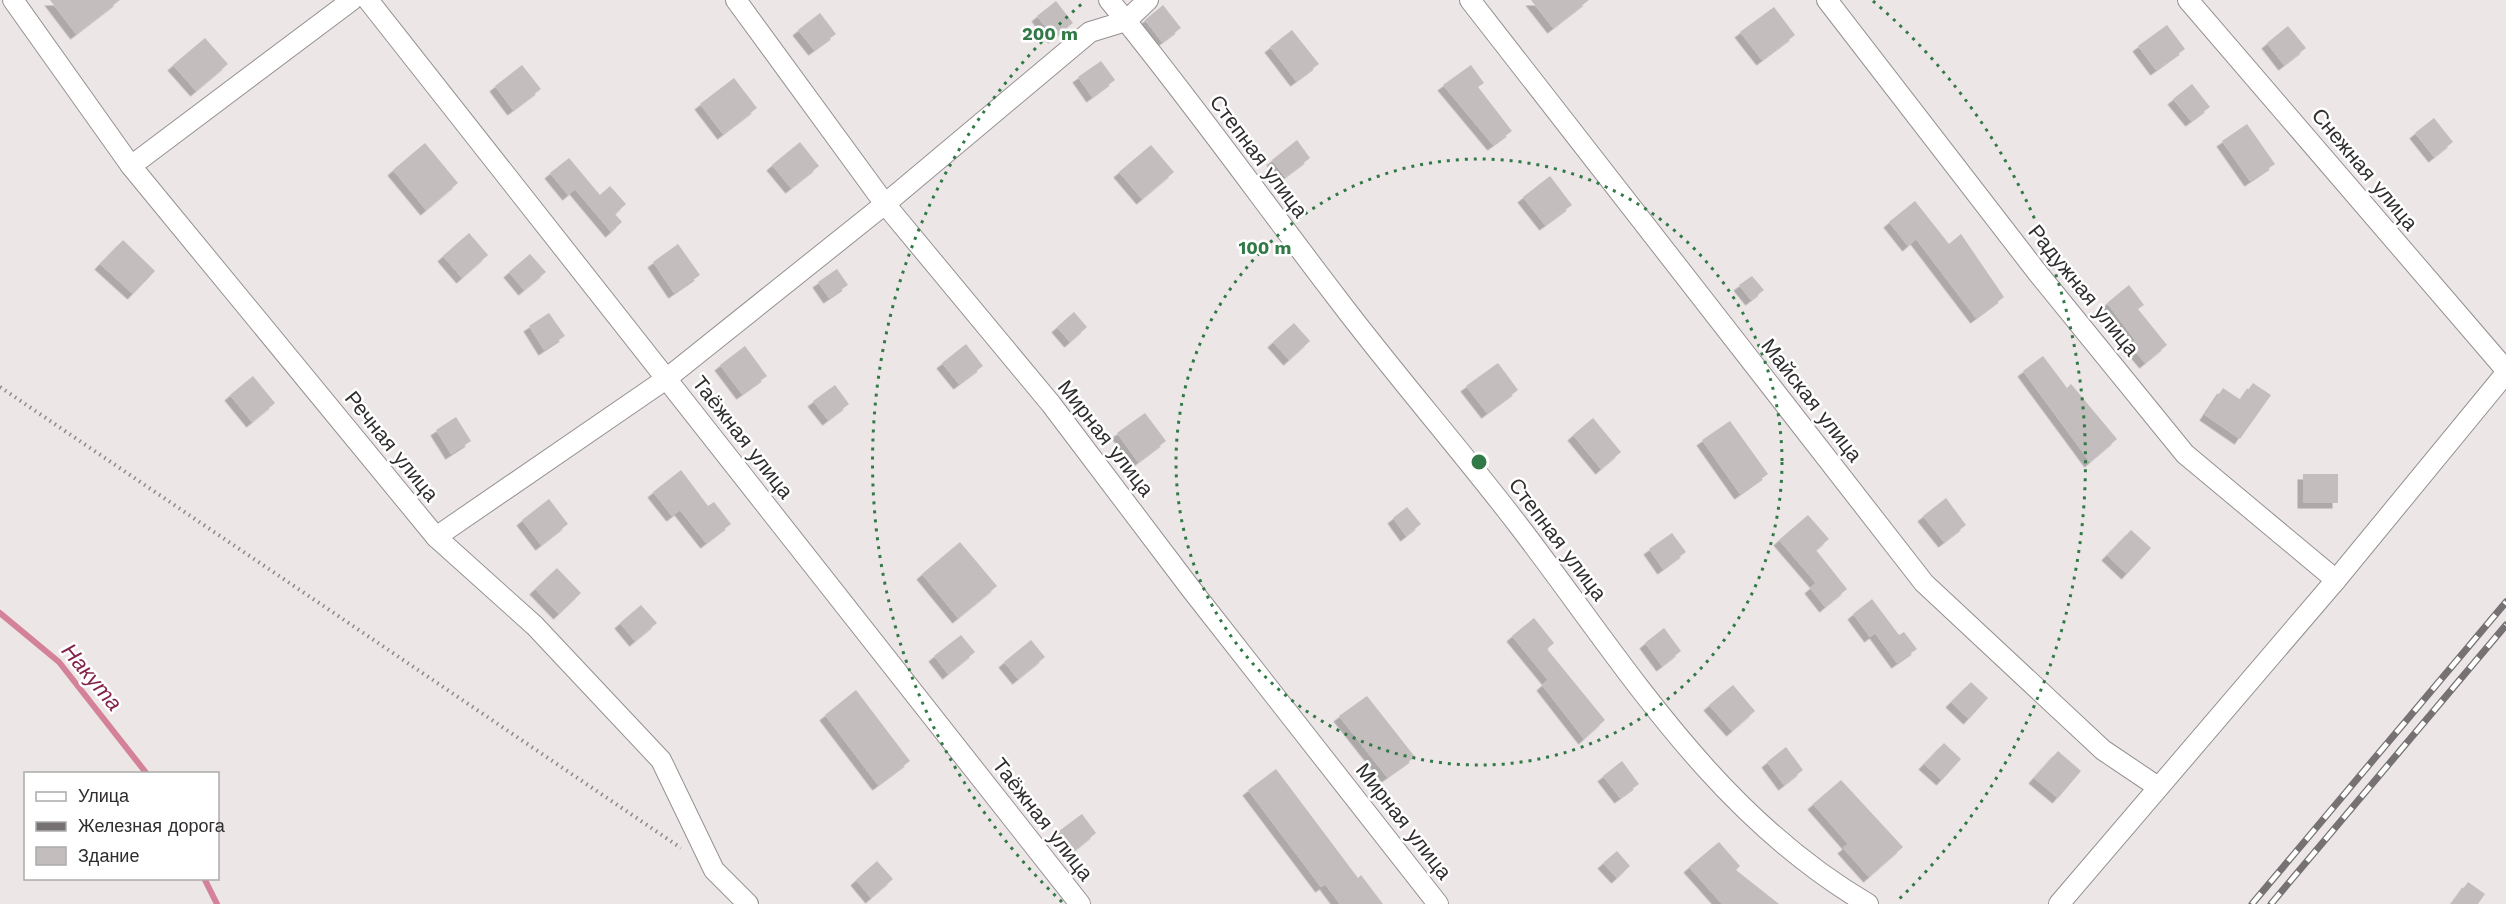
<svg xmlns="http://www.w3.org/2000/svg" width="2506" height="904" viewBox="0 0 2506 904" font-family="'Work Sans',sans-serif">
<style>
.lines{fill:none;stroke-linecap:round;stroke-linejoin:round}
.stream{stroke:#d3829a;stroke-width:6}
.building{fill:#c3bdbe;filter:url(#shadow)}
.minor-casing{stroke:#969091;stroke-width:22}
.path{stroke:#8e8a8a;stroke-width:4;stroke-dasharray:1.5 4.5;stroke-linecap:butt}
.minor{stroke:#fff;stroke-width:20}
.rail-casing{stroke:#767273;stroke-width:7}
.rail{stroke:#fff;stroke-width:4.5;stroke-dasharray:14;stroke-linecap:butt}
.ring{fill:none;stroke:#317946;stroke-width:3;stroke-dasharray:3 6}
.labels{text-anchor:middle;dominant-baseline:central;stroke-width:5;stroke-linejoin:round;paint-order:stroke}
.street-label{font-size:21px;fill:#2f2d2d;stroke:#fff}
.water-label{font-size:22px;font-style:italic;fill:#832349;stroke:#fff}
.centre{fill:#317946;stroke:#fff;stroke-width:3}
.ring-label{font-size:18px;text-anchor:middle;font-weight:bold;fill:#317946;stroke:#fff;stroke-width:5;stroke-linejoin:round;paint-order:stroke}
</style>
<defs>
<filter id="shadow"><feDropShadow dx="-5.5" dy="5.5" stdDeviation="0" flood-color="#0004"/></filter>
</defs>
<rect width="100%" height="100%" fill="#ece6e7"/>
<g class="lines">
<g class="stream">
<polyline points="0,613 59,662 147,774"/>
<polyline points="204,878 217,904"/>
</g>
</g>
<g class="building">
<polygon points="50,0 120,0 76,34"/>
<polygon points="1531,0 1589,0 1553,28"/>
<polygon points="1056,1 1073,23 1054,38 1037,16"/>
<polygon points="1163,5 1181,28 1162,42 1145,20"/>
<polygon points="1774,7 1795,35 1762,60 1740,32"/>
<polygon points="820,13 836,34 814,50 798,30"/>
<polygon points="2167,25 2185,49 2156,70 2138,46"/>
<polygon points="2288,26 2306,48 2284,65 2267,43"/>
<polygon points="1292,30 1319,64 1296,81 1270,47"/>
<polygon points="205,38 228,64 196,91 173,65"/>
<polygon points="1101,61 1115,80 1092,97 1078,77"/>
<polygon points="522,65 541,89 513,110 495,86"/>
<polygon points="1471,65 1484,83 1478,87 1512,131 1493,145 1443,85"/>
<polygon points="734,78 757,108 723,134 700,104"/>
<polygon points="2192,84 2210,107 2191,121 2173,99"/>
<polygon points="2434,118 2453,142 2434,157 2415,133"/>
<polygon points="2247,124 2275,164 2250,181 2222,141"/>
<polygon points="1297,140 1310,158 1285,177 1272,160"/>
<polygon points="800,142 819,166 791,188 772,165"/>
<polygon points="425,143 458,183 426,210 393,170"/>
<polygon points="1151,145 1174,172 1142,199 1119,172"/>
<polygon points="569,158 600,195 610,186 626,204 615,214 622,222 611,232 575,189 568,195 550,173"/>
<polygon points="1550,176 1572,205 1545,225 1523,197"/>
<polygon points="1915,201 1949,244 1961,234 2004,297 1976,318 1916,239 1908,246 1889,222"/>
<polygon points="469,233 488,255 462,278 443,256"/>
<polygon points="123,240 155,271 133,294 100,264"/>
<polygon points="678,244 700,275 674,293 653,262"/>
<polygon points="530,254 546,272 524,290 509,272"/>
<polygon points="837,269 848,285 829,298 818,282"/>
<polygon points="1752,276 1764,290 1751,300 1739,285"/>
<polygon points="2129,285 2144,305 2138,309 2167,345 2145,363 2130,345 2135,340 2107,303"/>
<polygon points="1074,312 1087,327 1070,342 1057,327"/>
<polygon points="549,313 565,336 544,350 529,326"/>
<polygon points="1294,323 1310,341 1289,360 1273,342"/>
<polygon points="966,344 983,366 959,384 942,363"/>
<polygon points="745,346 767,376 742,394 720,365"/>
<polygon points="2043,356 2067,388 2071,384 2117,439 2090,462 2023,371"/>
<polygon points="1498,363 1518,390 1487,413 1466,386"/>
<polygon points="253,376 275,403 252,422 230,395"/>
<polygon points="2253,383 2271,395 2240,439 2205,415 2223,388 2241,400"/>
<polygon points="835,385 849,404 828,420 813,401"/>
<polygon points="1145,413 1166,441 1138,462 1117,433"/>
<polygon points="456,417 471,441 451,454 436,430"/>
<polygon points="1593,418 1621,452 1601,469 1573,435"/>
<polygon points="1730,421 1768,474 1740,494 1702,440"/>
<polygon points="681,470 708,506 714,502 731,524 706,543 680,510 672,516 653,492"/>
<rect x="2303" y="474" width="35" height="29"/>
<polygon points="1946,498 1966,525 1944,542 1923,516"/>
<polygon points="549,499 568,524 541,545 522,520"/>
<polygon points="1407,507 1421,524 1406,536 1393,518"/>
<polygon points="1808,515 1829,539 1816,550 1847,589 1825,607 1810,588 1816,583 1779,540"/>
<polygon points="2131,530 2151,548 2127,574 2107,555"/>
<polygon points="1672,533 1686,552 1663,569 1649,549"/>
<polygon points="960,542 997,586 958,618 922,574"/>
<polygon points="557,568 581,593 559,614 535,589"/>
<polygon points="1872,599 1899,635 1904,632 1917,649 1897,663 1875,633 1870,637 1853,614"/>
<polygon points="641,605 657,623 635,641 620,623"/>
<polygon points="1534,618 1554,643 1547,649 1605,720 1584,739 1542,685 1548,680 1512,636"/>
<polygon points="1664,628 1681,651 1662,666 1645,643"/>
<polygon points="961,635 975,652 948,674 934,656"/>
<polygon points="1031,640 1045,657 1018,679 1004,662"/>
<polygon points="1971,682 1988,698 1969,719 1951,702"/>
<polygon points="1733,685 1755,711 1732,731 1709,705"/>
<polygon points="856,690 910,761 878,785 825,715"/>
<polygon points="1367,696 1415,757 1387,777 1339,716"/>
<polygon points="1944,743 1961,759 1942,780 1924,764"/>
<polygon points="1786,747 1803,770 1784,785 1767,762"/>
<polygon points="2058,751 2081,771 2058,798 2034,778"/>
<polygon points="1622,761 1639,784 1620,798 1603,776"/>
<polygon points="1276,769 1358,878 1361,875 1383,904 1340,904 1325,884 1321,887 1248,790"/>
<polygon points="1841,780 1903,847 1869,877 1843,848 1848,844 1813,804"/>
<polygon points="1082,814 1096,833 1074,851 1059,831"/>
<polygon points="1719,842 1740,866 1736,870 1779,904 1722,904 1689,867"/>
<polygon points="1617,851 1630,866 1617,878 1603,863"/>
<polygon points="877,861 893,879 871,898 856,880"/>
<polygon points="2468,882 2485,894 2478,904 2452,904"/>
</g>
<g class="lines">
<g class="minor-casing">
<g id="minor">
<polyline points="13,0 131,166 436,537 535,626 661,760 714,870 748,904"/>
<polyline points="368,0 1080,904"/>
<polyline points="736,0 885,204 1051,404 1191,589 1438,904"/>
<path d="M 1109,0 C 1188,96 1261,199 1337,298 C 1396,376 1460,449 1519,526 C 1624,663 1714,814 1868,904"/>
<polyline points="1470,0 1924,583 2103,750 2158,787"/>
<polyline points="1827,0 2037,272 2185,454 2336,580"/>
<polyline points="2188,0 2506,370"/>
<polyline points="131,166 352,0"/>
<polyline points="436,537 666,379 885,204 1090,32 1126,21 1148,0"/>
<polyline points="2059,904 2336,580 2506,373"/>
</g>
</g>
<polyline class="path" points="0,387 681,848"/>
<use href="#minor" class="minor"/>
<g class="rail-casing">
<g id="rail">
<polyline points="2252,904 2506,602"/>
<polyline points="2271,904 2506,625"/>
</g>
</g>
<use href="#rail" class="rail"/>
</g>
<g class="ring">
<circle cx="1479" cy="462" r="303"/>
<path d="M1062 902A606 606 0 0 1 1085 1M1873 1A606 606 0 0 1 1896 902"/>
</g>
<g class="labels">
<g class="street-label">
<text transform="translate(1259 156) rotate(53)">Степная улица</text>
<text transform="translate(2365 169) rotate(50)">Снежная улица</text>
<text transform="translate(2084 290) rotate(51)">Радужная улица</text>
<text transform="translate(1812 400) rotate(52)">Майская улица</text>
<text transform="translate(743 437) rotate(52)">Таёжная улица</text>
<text transform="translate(1106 438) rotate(52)">Мирная улица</text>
<text transform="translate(392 446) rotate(51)">Речная улица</text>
<text transform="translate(1558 539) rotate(53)">Степная улица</text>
<text transform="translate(1043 819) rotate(52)">Таёжная улица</text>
<text transform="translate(1404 821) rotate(52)">Мирная улица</text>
</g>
<g class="water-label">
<text transform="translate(92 677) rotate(50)">Накута</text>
</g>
</g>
<circle cx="1479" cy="462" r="9" class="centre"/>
<g class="ring-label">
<text x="1050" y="40">200 m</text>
<text x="1265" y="254">100 m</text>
</g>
<rect x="24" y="772" width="195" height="108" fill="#ffffff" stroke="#acabab" stroke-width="1.5"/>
<rect x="36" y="792" width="30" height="9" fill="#ffffff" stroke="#acabab" stroke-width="1.5"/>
<text x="78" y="802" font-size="18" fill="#2f2d2d">Улица</text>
<rect x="36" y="822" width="30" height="9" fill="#767273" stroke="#acabab" stroke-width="1.5"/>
<text x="78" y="832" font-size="18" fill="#2f2d2d">Железная дорога</text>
<rect x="36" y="847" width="30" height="18" fill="#c3bdbe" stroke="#acabab" stroke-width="1.5"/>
<text x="78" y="862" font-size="18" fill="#2f2d2d">Здание</text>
</svg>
